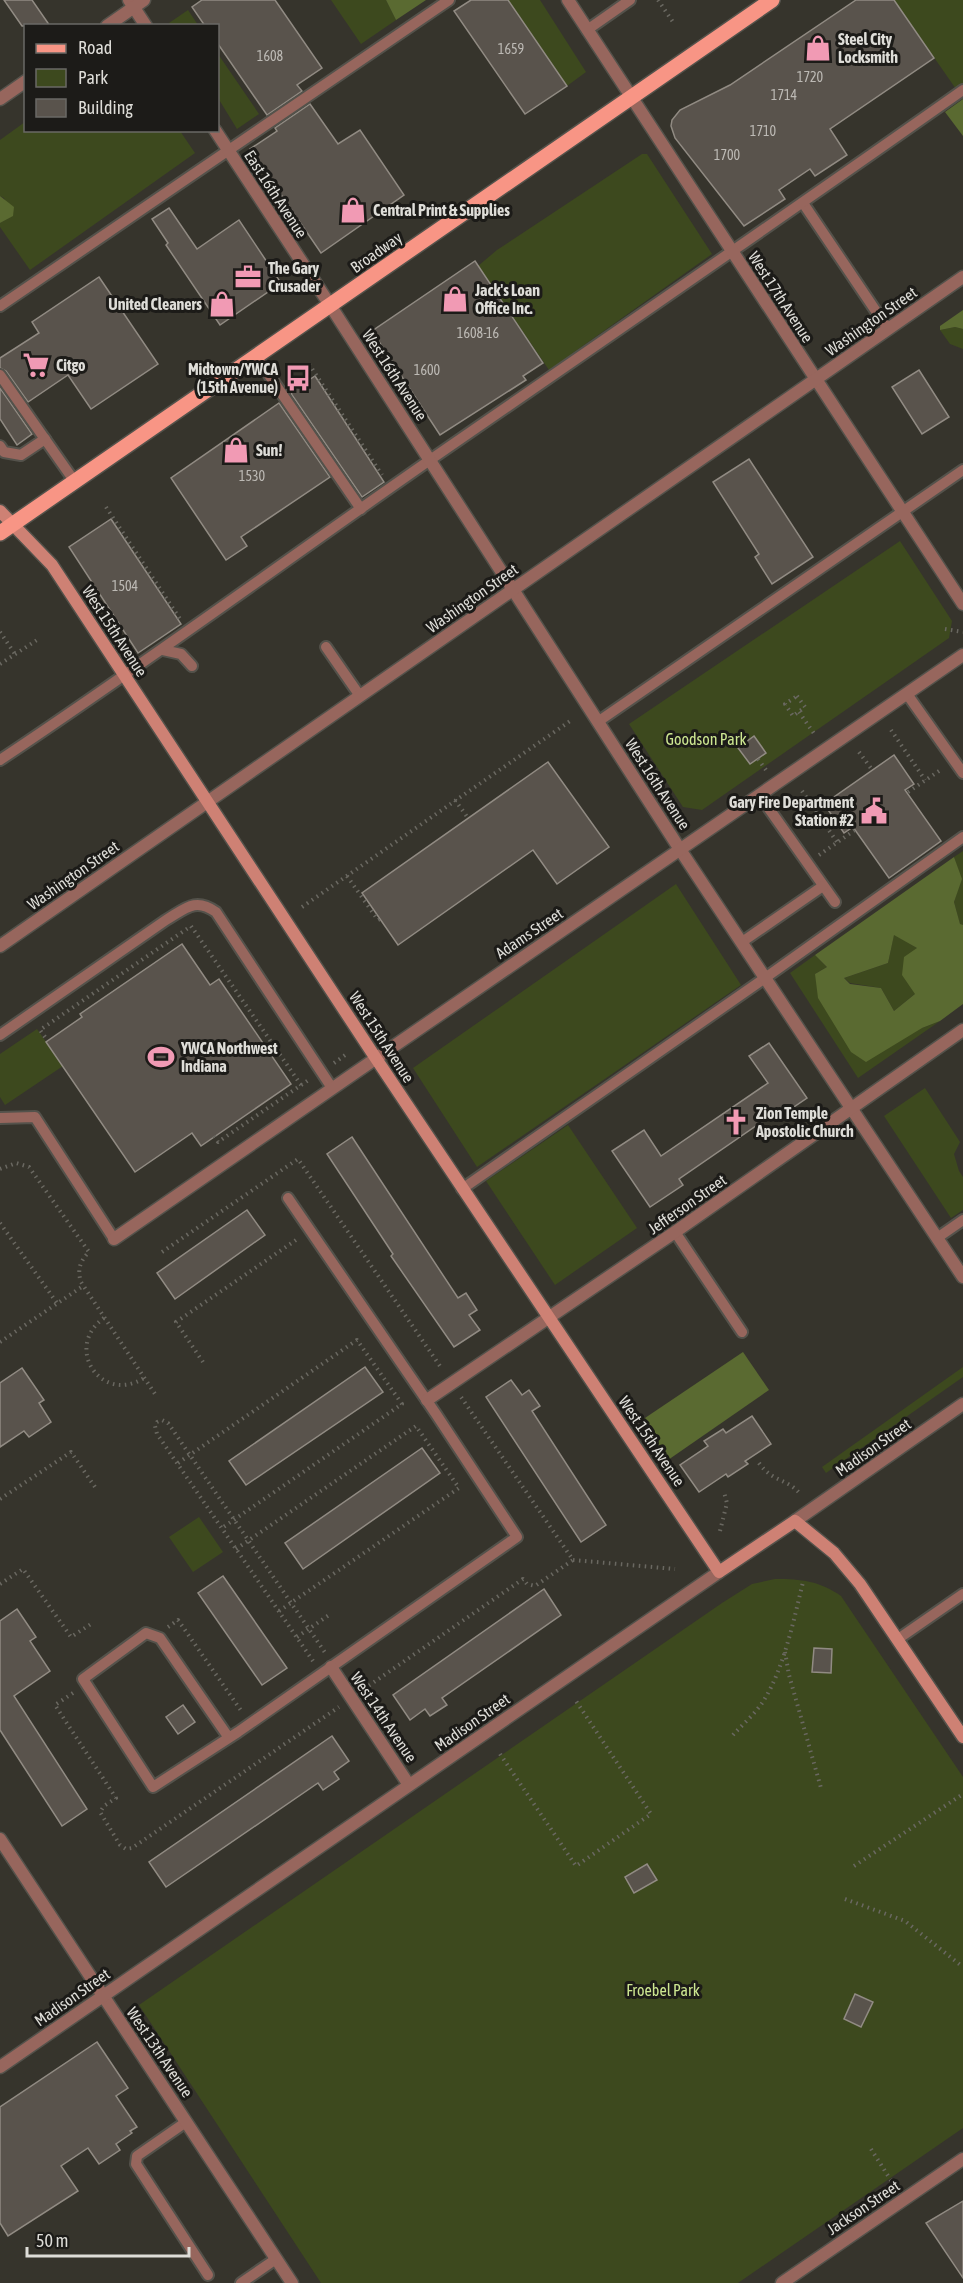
<svg xmlns="http://www.w3.org/2000/svg" width="963" height="2283" viewBox="0 0 963 2283" font-family="'Asap Condensed',sans-serif">
<style>
.green{fill:#3d491e}
.forest{fill:#5a6a31;fill-rule:evenodd}
.building{fill:#59534c;stroke:#918b83;stroke-width:1.5}
.lines{fill:none;stroke-linecap:round;stroke-linejoin:round}
.service-casing{stroke:#54524b;stroke-width:14}
.minor-casing{stroke:#54524b;stroke-width:15}
.tertiary-casing{stroke:#54524b;stroke-width:15}
.secondary-casing{stroke:#54524b;stroke-width:15}
.primary-casing{stroke:#54524b;stroke-width:18}
.path{stroke:#6a6861;stroke-width:4;stroke-dasharray:1.5 4.5;stroke-linecap:butt}
.service{stroke:#97665d;stroke-width:10}
.minor{stroke:#97665d;stroke-width:12}
.tertiary{stroke:#97665d;stroke-width:12}
.secondary{stroke:#ce8174;stroke-width:12}
.primary{stroke:#f89585;stroke-width:15}
.labels{text-anchor:middle;dominant-baseline:central;stroke-width:6;stroke-linejoin:round;paint-order:stroke}
.number-label{font-size:14px;fill:#bdbab5}
.poi-label{font-size:16px;font-weight:bold;fill:#deddd8;stroke:#1c1b18;text-anchor:start}
.street-label{font-size:16px;fill:#deddd8;stroke:#1c1b18}
.park-label{font-size:16px;fill:#cde791;stroke:#1c1b18}
</style>
<rect width="100%" height="100%" fill="#36342c"/>
<g class="green">
<polygon points="331,0 386,0 396,20 361,44"/>
<polygon points="508,0 540,0 586,72 567,86"/>
<polygon points="894,0 963,0 963,84 956,89"/>
<polygon points="188,10 198,25 170,25 169,23"/>
<polygon points="218,54 259,114 237,129 218,98"/>
<polygon points="25,122 26,130 180,131 195,153 30,270 0,227 0,223 12,216 4,198 0,196 0,140"/>
<polygon points="642,154 647,154 712,254 549,370 478,266 497,250"/>
<polygon points="955,327 963,329 963,349 950,344 940,330"/>
<polygon points="900,541 952,621 949,638 702,810 683,807 629,724"/>
<polygon points="963,851 963,925 960,925 954,902 961,879 954,857"/>
<polygon points="676,884 741,985 477,1167 413,1068"/>
<polygon points="894,934 917,948 915,994 894,1011 881,988 850,983 844,978 888,963"/>
<polygon points="815,955 827,967 815,974 922,1028 940,1021 858,1078 790,973"/>
<polygon points="37,1029 63,1066 5,1105 0,1097 0,1054"/>
<polygon points="925,1088 960,1142 954,1154 959,1171 963,1177 963,1210 951,1218 884,1116"/>
<polygon points="568,1125 637,1228 555,1285 486,1181"/>
<polygon points="963,1367 963,1377 826,1473 822,1467"/>
<polygon points="199,1517 223,1552 193,1572 169,1537"/>
<path d="M 775,1579 C 802,1579 819,1581 841,1596 L 963,1777 L 963,2128 L 738,2283 L 321,2283 L 139,2005 L 722,1603 L 752,1584 Z"/>
</g>
<g class="forest">
<polygon points="386,0 426,0 396,20"/>
<polygon points="963,99 963,136 945,112"/>
<polygon points="0,196 14,207 13,216 0,223"/>
<polygon points="963,310 963,329 955,327 940,330 940,326"/>
<path d="M 954,857 L 962,879 L 954,902 L 960,924 L 963,925 L 963,1004 L 940,1021 L 922,1028 L 866,1062 L 851,1052 L 818,998 L 815,974 L 827,967 L 815,955 ZM 894,935 L 917,948 L 904,957 L 902,975 L 915,994 L 894,1011 L 881,988 L 850,984 L 844,978 L 888,963 Z"/>
<polygon points="743,1352 769,1390 668,1460 642,1420"/>
</g>
<g class="building">
<polygon points="4,0 32,0 50,26 22,26"/>
<polygon points="202,0 275,0 322,68 297,85 302,91 267,115 218,44 218,26 205,26 192,7"/>
<polygon points="471,0 508,0 567,86 525,114 454,11"/>
<polygon points="856,0 894,0 934,58 830,129 847,155 815,176 810,169 779,190 785,199 744,226 675,138 671,126 672,120 680,110 730,85"/>
<polygon points="310,104 338,144 360,130 404,195 321,253 250,149 277,131 275,128"/>
<polygon points="169,208 197,249 239,220 281,283 220,325 166,245 168,243 152,219"/>
<polygon points="475,261 543,363 523,376 526,380 440,435 372,331"/>
<polygon points="99,277 158,364 91,409 68,375 28,402 6,371 0,368 0,358 39,333 32,322"/>
<polygon points="919,370 949,417 922,434 892,387"/>
<polygon points="315,376 384,482 362,497 292,395 291,392"/>
<polygon points="0,388 32,434 17,445 0,419"/>
<polygon points="279,403 330,477 241,537 247,546 226,560 171,478"/>
<polygon points="749,459 813,557 772,584 755,557 759,554 713,482"/>
<polygon points="111,519 181,624 138,653 69,547"/>
<polygon points="754,736 766,753 750,764 738,748"/>
<polygon points="894,755 914,784 905,790 941,841 889,878 853,827 844,833 824,804"/>
<polygon points="548,762 609,847 557,884 533,850 398,945 362,893"/>
<polygon points="182,944 210,985 219,979 291,1084 201,1146 192,1133 135,1172 46,1042 82,1017 80,1014"/>
<polygon points="769,1043 807,1098 782,1115 779,1110 679,1179 683,1185 650,1207 612,1151 644,1130 661,1156 768,1083 749,1056"/>
<polygon points="352,1137 458,1298 466,1293 477,1310 469,1315 480,1330 454,1347 391,1256 393,1254 327,1154"/>
<polygon points="247,1210 265,1235 175,1299 157,1273"/>
<polygon points="365,1367 383,1392 246,1485 229,1461"/>
<polygon points="22,1368 44,1400 39,1403 51,1422 29,1437 24,1431 0,1447 0,1383"/>
<polygon points="511,1380 522,1395 529,1390 540,1406 532,1411 606,1525 581,1542 486,1397"/>
<polygon points="752,1416 771,1444 745,1461 748,1464 728,1477 726,1474 699,1492 680,1465 708,1446 704,1441 723,1429 726,1433"/>
<polygon points="422,1448 440,1473 303,1569 285,1543"/>
<polygon points="223,1576 287,1668 262,1685 198,1593"/>
<polygon points="544,1589 561,1615 442,1698 447,1705 430,1716 425,1709 410,1720 393,1695"/>
<polygon points="17,1609 36,1637 30,1641 50,1671 14,1696 87,1809 62,1826 0,1730 0,1621"/>
<polygon points="814,1648 832,1649 831,1673 812,1672"/>
<polygon points="183,1705 195,1722 178,1734 166,1717"/>
<polygon points="332,1736 349,1761 334,1772 339,1779 323,1790 318,1783 166,1887 149,1862"/>
<polygon points="647,1864 657,1880 634,1893 625,1877"/>
<polygon points="855,1994 873,2002 861,2027 844,2019"/>
<polygon points="97,2042 128,2088 116,2096 137,2127 130,2131 132,2133 116,2144 120,2150 99,2164 88,2148 61,2166 78,2191 8,2236 0,2223 0,2107"/>
<polygon points="963,2201 963,2278 926,2223"/>
</g>
<g class="lines">
<g class="service-casing">
<g id="service">
<polyline points="587,30 630,0"/>
<polyline points="803,203 888,329"/>
<polyline points="0,306 449,0"/>
<polyline points="256,356 361,509"/>
<polyline points="0,375 75,482"/>
<polyline points="0,446 4,452 21,455 45,439"/>
<polyline points="326,647 360,696"/>
<polyline points="163,650 181,654 192,666"/>
<polyline points="907,694 963,773"/>
<polyline points="599,721 963,470"/>
<path d="M 0,760 C 146,663 286,560 430,460 C 608,337 786,215 963,90"/>
<polyline points="760,796 835,902"/>
<polyline points="742,942 823,886"/>
<path d="M 0,1035 L 166,920 C 185,909 195,897 216,912 L 332,1088"/>
<polyline points="0,1118 35,1117 114,1239"/>
<polyline points="462,1189 765,978 963,837"/>
<polyline points="675,1232 742,1332"/>
<polyline points="937,1238 963,1220"/>
<polyline points="898,1639 963,1594"/>
<polyline points="229,1738 160,1638 146,1633 83,1679 153,1787 238,1732 517,1537 436,1414 288,1198"/>
<polyline points="186,2122 137,2156 136,2164 208,2275"/>
<polyline points="241,2283 276,2259"/>
</g>
</g>
<g class="minor-casing">
<g id="minor">
<polyline points="129,0 146,26"/>
<polyline points="568,0 963,604"/>
<polyline points="107,26 144,0"/>
<polyline points="0,99 26,81"/>
<polyline points="215,130 330,305 681,851 963,1277"/>
<polyline points="0,946 963,277"/>
<path d="M 114,1239 C 396,1043 681,852 963,655"/>
<polyline points="427,1400 675,1232 963,1030"/>
<polyline points="331,1667 409,1785"/>
<polyline points="0,1839 292,2283"/>
<polyline points="782,2283 963,2159"/>
</g>
</g>
<g class="tertiary-casing">
<g id="tertiary">
<polyline points="795,1521 963,1404"/>
<polyline points="0,2067 719,1572"/>
</g>
</g>
<g class="secondary-casing">
<polyline id="secondary" points="0,511 52,565 375,1057 719,1572 795,1521 834,1553 860,1584 963,1737"/>
</g>
<g class="primary-casing">
<polyline id="primary" points="0,533 772,0"/>
</g>
<g class="path">
<polyline points="658,0 673,22"/>
<polyline points="309,364 382,475"/>
<polyline points="106,507 180,619"/>
<polyline points="945,629 963,632"/>
<polyline points="0,632 15,654"/>
<polyline points="0,664 37,640"/>
<polygon points="797,696 805,707 793,716 785,704"/>
<polyline points="799,712 815,735"/>
<polyline points="891,730 925,780"/>
<polyline points="859,752 873,771"/>
<polyline points="758,759 766,770"/>
<polyline points="802,791 837,842"/>
<polyline points="908,792 942,769"/>
<polyline points="455,800 468,818"/>
<polyline points="824,824 834,818"/>
<polyline points="819,855 855,830"/>
<polyline points="347,876 378,920 380,919"/>
<polyline points="302,907 573,719"/>
<polyline points="45,1037 40,1030 191,926 301,1085"/>
<polyline points="334,1063 348,1053"/>
<polyline points="214,1136 218,1142 310,1079"/>
<path d="M 0,1169 L 16,1163 L 29,1167 L 89,1252 C 80,1261 77,1270 81,1282 L 155,1394"/>
<polyline points="0,1223 57,1303"/>
<polyline points="162,1252 298,1159 442,1369"/>
<path d="M 104,1318 C 63,1347 101,1405 144,1378"/>
<polyline points="0,1342 83,1286"/>
<polyline points="203,1362 176,1322 299,1238"/>
<polyline points="178,1463 357,1340 402,1404 222,1528"/>
<path d="M 759,1463 C 773,1483 788,1478 801,1495"/>
<polyline points="0,1499 71,1452 97,1490"/>
<polyline points="720,1531 727,1503 724,1492"/>
<polyline points="236,1549 416,1426 459,1488 279,1611"/>
<polyline points="573,1560 675,1569"/>
<polyline points="0,1584 23,1569 71,1637 91,1624"/>
<polyline points="168,1627 178,1620 242,1712"/>
<polyline points="297,1637 329,1615"/>
<polyline points="785,1652 789,1675 821,1788"/>
<polyline points="313,1661 157,1434 155,1426 157,1422 162,1420 168,1423 326,1654"/>
<polyline points="364,1689 523,1579 527,1584 535,1586 573,1560 461,1397"/>
<polyline points="73,1693 55,1705 116,1798 104,1806 100,1812 120,1845 126,1849 132,1848 339,1707"/>
<path d="M 733,1735 C 743,1724 756,1713 764,1700 C 784,1668 794,1619 803,1582"/>
<polyline points="500,1754 576,1866 651,1814 576,1701"/>
<polyline points="854,1866 963,1794"/>
<polyline points="845,1899 905,1921 963,1967"/>
<polyline points="871,2149 892,2182"/>
</g>
<use href="#service" class="service"/>
<use href="#minor" class="minor"/>
<use href="#tertiary" class="tertiary"/>
<use href="#secondary" class="secondary"/>
<use href="#primary" class="primary"/>
</g>
<defs>
<g id="shop-bare" transform="scale(2.07)"><path d="M-5-2.5h2.3a2.7 3.5 0 0 1 5.4 0H5L5.5 6h-11ZM-1.5-2.5h3a1.5 2.3 0 0 0-3 0Z" fill="#f19ab4" stroke="#1c1b18" stroke-width="2.5" paint-order="stroke"/></g>
<g id="office-bare" transform="scale(2.07)"><path d="M-6-3h4V-5.5h4V-3h4V5H-6ZM-1-4.5V-3h2v-1.5ZM-6 0V1H6V0Z" fill="#f19ab4" stroke="#1c1b18" stroke-width="2.5" paint-order="stroke"/></g>
<g id="supermarket-bare" transform="scale(2.07)"><path d="M-6-5.5h2.5l.6 2H6L4.5 2H-2.5L-4.4-4H-6ZM-1.5 3.2a1.3 1.3 0 1 0 .1 0ZM3 3.2a1.3 1.3 0 1 0 .1 0Z" fill="#f19ab4" stroke="#1c1b18" stroke-width="2.5" paint-order="stroke"/></g>
<g id="bus-bare" transform="scale(2.07)"><path d="M-5-6H5V4H4V6H2V4H-2V6H-4V4H-5ZM-3.5-4V0h7V-4ZM-3.5 1.2v1.5H-2V1.2ZM2 1.2v1.5H3.5V1.2Z" fill="#f19ab4" stroke="#1c1b18" stroke-width="2.5" paint-order="stroke"/></g>
<g id="civic-bare" transform="scale(2.07)"><path d="M-.6-6.5H3V-4.5H.6V-3L4-1V1h2V6H-6V1h2V-1L-.6-3ZM-1.2 2.5V6h2.4V2.5Z" fill="#f19ab4" stroke="#1c1b18" stroke-width="2.5" paint-order="stroke"/></g>
<g id="stadium-bare" transform="scale(2.07)"><path d="M0-5a6.5 5 0 1 0 0 10a6.5 5 0 1 0 0-10ZM-3.5-1.8h7v3.6h-7Z" fill="#f19ab4" stroke="#1c1b18" stroke-width="2.5" paint-order="stroke"/></g>
<g id="church-bare" transform="scale(2.07)"><path d="M-1.2-6h2.4v3.5h3.3v2.4h-3.3V6h-2.4V-.1h-3.3v-2.4h3.3Z" fill="#f19ab4" stroke="#1c1b18" stroke-width="2.5" paint-order="stroke"/></g>
</defs>
<g fill-rule="evenodd">
<use href="#shop-bare" x="818" y="48"/>
<use href="#shop-bare" x="353" y="210"/>
<use href="#office-bare" x="248" y="277"/>
<use href="#shop-bare" x="455" y="299"/>
<use href="#shop-bare" x="222" y="304"/>
<use href="#supermarket-bare" x="36" y="365"/>
<use href="#bus-bare" x="298" y="378"/>
<use href="#shop-bare" x="236" y="450"/>
<use href="#civic-bare" x="874" y="811"/>
<use href="#stadium-bare" x="161" y="1057"/>
<use href="#church-bare" x="736" y="1122"/>
</g>
<g class="labels">
<g class="number-label">
<text x="511" y="49">1659</text>
<text x="270" y="56">1608</text>
<text x="810" y="77">1720</text>
<text x="784" y="95">1714</text>
<text x="763" y="131">1710</text>
<text x="727" y="155">1700</text>
<text x="478" y="333">1608-16</text>
<text x="427" y="370">1600</text>
<text x="252" y="476">1530</text>
<text x="125" y="586">1504</text>
</g>
<g class="poi-label">
<text x="838" y="39">Steel City<tspan x="838" dy="18">Locksmith</tspan></text>
<text x="373" y="210">Central Print &amp; Supplies</text>
<text x="268" y="268">The Gary<tspan x="268" dy="18">Crusader</tspan></text>
<text x="475" y="290">Jack's Loan<tspan x="475" dy="18">Office Inc.</tspan></text>
<text x="202" y="304" text-anchor="end">United Cleaners</text>
<text x="56" y="365">Citgo</text>
<text x="278" y="369" text-anchor="end">Midtown/YWCA<tspan x="278" dy="18">(15th Avenue)</tspan></text>
<text x="256" y="450">Sun!</text>
<text x="854" y="802" text-anchor="end">Gary Fire Department<tspan x="854" dy="18">Station #2</tspan></text>
<text x="181" y="1048">YWCA Northwest<tspan x="181" dy="18">Indiana</tspan></text>
<text x="756" y="1113">Zion Temple<tspan x="756" dy="18">Apostolic Church</tspan></text>
</g>
<g class="street-label">
<text transform="translate(276 194) rotate(57)">East 16th Avenue</text>
<text transform="translate(376 252) rotate(-35)">Broadway</text>
<text transform="translate(781 297) rotate(57)">West 17th Avenue</text>
<text transform="translate(871 321) rotate(-35)">Washington Street</text>
<text transform="translate(395 375) rotate(57)">West 16th Avenue</text>
<text transform="translate(472 598) rotate(-35)">Washington Street</text>
<text transform="translate(115 631) rotate(57)">West 15th Avenue</text>
<text transform="translate(658 784) rotate(57)">West 16th Avenue</text>
<text transform="translate(73 875) rotate(-35)">Washington Street</text>
<text transform="translate(529 933) rotate(-34)">Adams Street</text>
<text transform="translate(382 1037) rotate(57)">West 15th Avenue</text>
<text transform="translate(687 1204) rotate(-35)">Jefferson Street</text>
<text transform="translate(652 1441) rotate(56)">West 15th Avenue</text>
<text transform="translate(873 1447) rotate(-35)">Madison Street</text>
<text transform="translate(384 1717) rotate(56)">West 14th Avenue</text>
<text transform="translate(472 1722) rotate(-35)">Madison Street</text>
<text transform="translate(72 1997) rotate(-35)">Madison Street</text>
<text transform="translate(160 2052) rotate(56)">West 13th Avenue</text>
<text transform="translate(863 2207) rotate(-34)">Jackson Street</text>
</g>
<g class="park-label">
<text x="706" y="739">Goodson Park</text>
<text x="663" y="1990">Froebel Park</text>
</g>
</g>
<rect x="24" y="24" width="195" height="108" fill="#1c1b18" stroke="#6a6965" stroke-width="1.5"/>
<rect x="36" y="44" width="30" height="9" fill="#f89585" stroke="#6a6965" stroke-width="1.5"/>
<text x="78" y="54" font-size="18" fill="#deddd8">Road</text>
<rect x="36" y="69" width="30" height="18" fill="#3d491e" stroke="#6a6965" stroke-width="1.5"/>
<text x="78" y="84" font-size="18" fill="#deddd8">Park</text>
<rect x="36" y="99" width="30" height="18" fill="#59534c" stroke="#6a6965" stroke-width="1.5"/>
<text x="78" y="114" font-size="18" fill="#deddd8">Building</text>
<path d="M27 2247v9h162v-9" fill="none" stroke="#deddd8" stroke-width="3"/>
<text x="36" y="2247" font-size="18" fill="#deddd8" stroke="#1c1b18" stroke-width="4.5" paint-order="stroke">50 m</text>
</svg>
